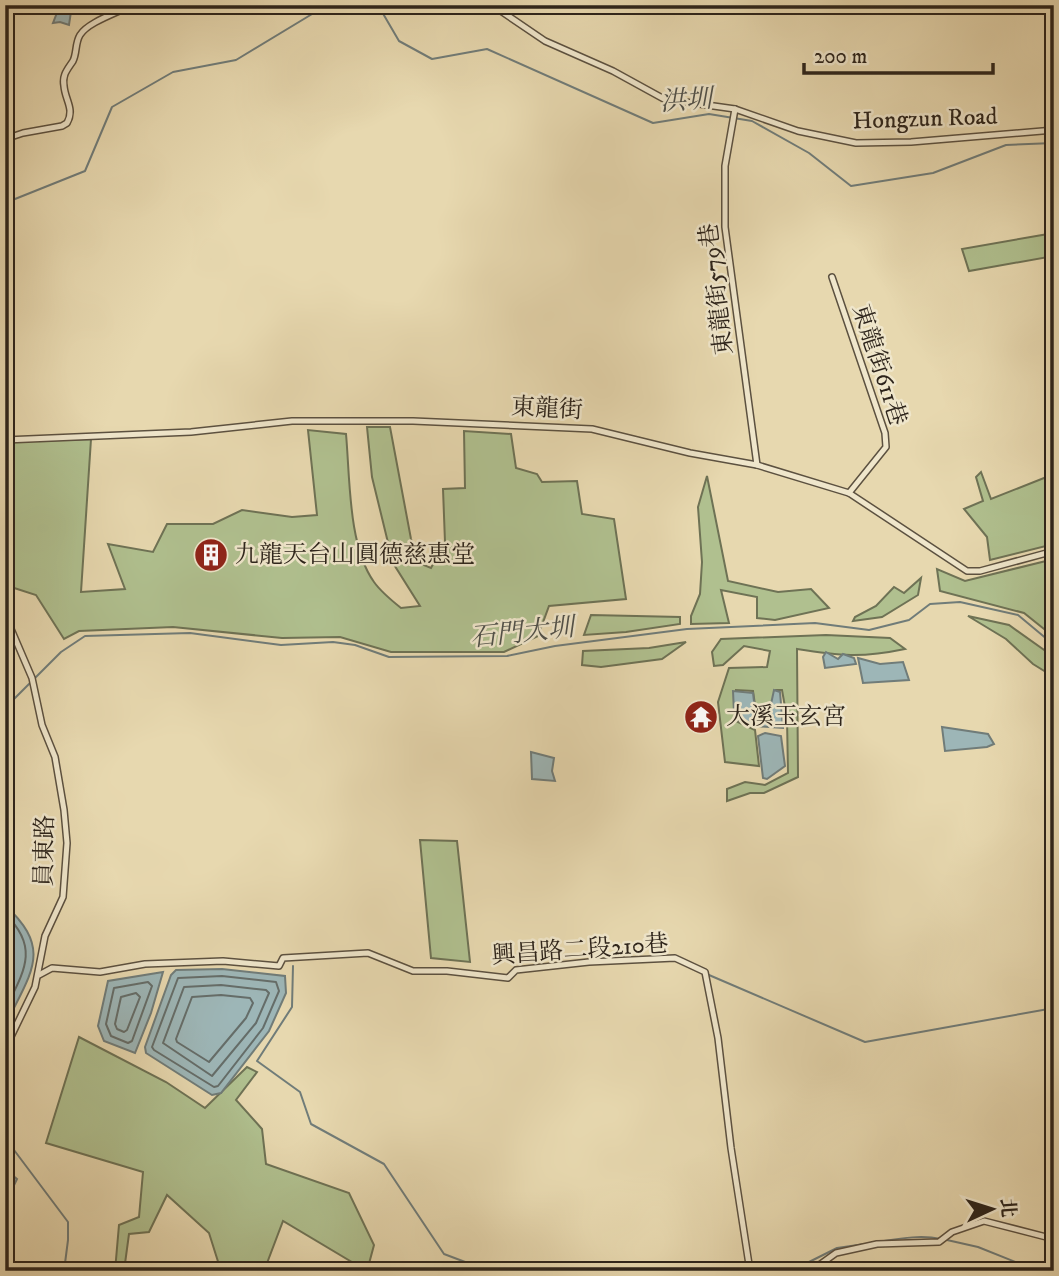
<svg xmlns="http://www.w3.org/2000/svg" width="1059" height="1276" viewBox="0 0 1059 1276" font-family="'IM FELL DW Pica','Noto Serif TC',serif">
<style>
.green{fill:#b0c08f;stroke:#6e7255;stroke-width:2}
.water{fill:#9db6b7;stroke:#707c79;stroke-width:2}
.lines{fill:none;stroke-linecap:round;stroke-linejoin:round}
.shore{stroke:#656d69;stroke-width:2}
.stream{stroke:#707c79;stroke-width:2}
.street-casing{stroke:#5c5140;stroke-width:8}
.street{stroke:#efe6cb;stroke-width:5}
.labels{text-anchor:middle;dominant-baseline:central;stroke-width:5;stroke-linejoin:round;paint-order:stroke}
.street-label{font-size:24px;fill:#2d241b;stroke:#efe6cb}
.poi-label{font-size:24px;fill:#2d241b;stroke:#efe6cb;text-anchor:start}
.water-label{font-size:26px;font-style:italic;fill:#4f504a;stroke:#efe6cb}
</style>
<rect width="100%" height="100%" fill="#e7d8af"/>
<filter id="stains"><feTurbulence type="fractalNoise" baseFrequency=".00286" numOctaves="4"/><feColorMatrix values="0 0 0 0 .2 0 0 0 0 .09 0 0 0 0 .02 0 0 0 .5 -.17"/></filter>
<radialGradient id="worn" r=".72"><stop offset=".6" stop-color="#630" stop-opacity="0"/><stop offset="1" stop-color="#630" stop-opacity=".3"/></radialGradient>
<g class="green">
<polygon points="1054,233 1054,256 969,271 962,249"/>
<path d="M 367,427 L 390,427 L 411,539 L 419,563 L 431,568 L 445,542 L 443,489 L 465,488 L 464,431 L 511,434 L 516,468 L 537,474 L 542,482 L 577,481 L 582,514 L 614,519 L 626,599 L 549,606 L 538,636 L 504,652 L 391,652 L 340,637 L 282,638 L 173,627 L 79,631 L 64,639 L 36,595 L 11,587 L 5,595 L 5,442 L 91,439 L 81,592 L 125,589 L 108,544 L 153,552 L 167,524 L 213,524 L 242,510 L 292,517 L 317,515 L 308,430 L 346,434 C 350,477 348,546 374,582 C 381,592 391,600 401,608 L 420,606 L 393,563 L 372,477 Z"/>
<polygon points="981,472 991,499 1054,474 1054,544 990,560 987,537 964,509 983,501 976,477"/>
<polygon points="707,476 728,581 778,592 811,589 829,608 775,620 757,618 757,597 721,590 729,623 691,624 691,616 700,594 702,562 698,507"/>
<polygon points="1054,559 1054,637 1024,613 940,591 937,569 965,581"/>
<polygon points="921,578 918,595 882,617 853,621 855,617 876,606 894,587 904,593"/>
<polygon points="591,615 680,617 680,624 626,632 584,635"/>
<polygon points="968,616 1009,625 1054,657 1054,677 1033,664 1006,639"/>
<path d="M 826,635 L 890,638 L 905,649 C 862,658 840,656 797,649 L 798,777 L 764,793 L 750,793 L 727,801 L 727,789 L 745,782 L 765,785 L 788,773 L 787,718 L 782,690 L 776,690 L 770,712 L 756,712 L 753,691 L 736,690 L 736,721 L 755,730 L 759,766 L 725,762 L 718,702 L 729,668 L 767,667 L 770,651 L 744,646 L 723,665 L 714,666 L 712,652 L 721,639 Z"/>
<polygon points="686,642 662,659 601,667 582,665 583,651 649,648"/>
<polygon points="420,840 457,841 470,962 431,958"/>
<polygon points="79,1037 166,1082 205,1108 247,1067 257,1072 236,1100 262,1129 266,1164 349,1193 374,1245 367,1271 283,1221 264,1271 221,1271 209,1233 167,1195 149,1232 129,1234 124,1271 115,1271 119,1225 139,1217 143,1172 46,1143"/>
</g>
<g class="water">
<polygon points="60,5 72,5 69,25 60,22 53,23"/>
<polygon points="826,652 838,659 843,654 854,658 856,664 825,668 823,657"/>
<polygon points="858,658 880,664 903,662 909,680 863,683"/>
<polygon points="774,690 780,692 783,728 755,726 738,720 734,713 733,691 753,693 756,718 768,718"/>
<polygon points="942,727 988,734 994,744 987,747 945,751"/>
<polygon points="765,733 781,736 785,766 767,779 763,778 758,736"/>
<polygon points="531,752 554,758 552,771 555,781 532,779"/>
<path d="M 5,905 C 51,948 33,969 9,1018 L 5,1018 Z"/>
<polygon points="222,969 285,976 286,993 269,1031 221,1093 212,1095 146,1053 145,1047 171,975 176,970"/>
<polygon points="163,972 151,1013 135,1053 104,1041 98,1026 108,981"/>
<polygon points="5,1169 17,1179 5,1204"/>
</g>
<g class="lines">
<g class="shore">
<path d="M 5,914 C 41,948 23,973 5,1010"/>
<polygon points="222,976 276,982 279,991 263,1028 218,1086 214,1087 154,1050 152,1047 178,978"/>
<polygon points="148,982 152,986 132,1041 128,1043 111,1036 106,1024 114,988"/>
<polygon points="221,985 266,990 269,993 256,1023 212,1076 163,1043 184,987"/>
<polygon points="136,993 140,997 127,1030 124,1032 117,1029 115,1024 121,997"/>
<polygon points="221,995 250,998 253,1003 246,1018 209,1062 177,1042 176,1039 192,997"/>
</g>
<g class="stream">
<polyline points="378,5 399,41 432,59 487,49 653,123 709,114 752,121 809,153 851,186 933,173 1006,145 1054,143"/>
<polyline points="5,203 85,171 112,107 173,72 236,60 327,5"/>
<polyline points="5,708 61,652 85,636 190,633 281,645 333,642 355,645 389,657 507,656 555,646 687,629 815,623 869,630 909,620 930,604 960,602 1018,615 1054,645"/>
<polyline points="293,966 292,1007 257,1061 300,1092 311,1124 384,1164 444,1254 489,1271"/>
<polyline points="709,975 865,1042 1054,1008"/>
<polyline points="5,1138 68,1222 68,1240 64,1271"/>
<polyline points="947,1240 978,1247 1038,1271"/>
<path d="M 884,1241 C 903,1238 922,1235 941,1239"/>
<polyline points="599,1271 602,1268 630,1267 634,1271"/>
<polyline points="776,1271 805,1264 837,1248 865,1244"/>
</g>
<g class="street-casing">
<g id="street">
<polyline points="492,5 545,41 613,71 664,99 735,109 798,131 856,143 911,142 1054,130"/>
<polyline points="735,109 725,166 725,227 757,465"/>
<path d="M 5,139 L 23,133 L 62,126 L 67,123 C 75,109 65,100 64,86 C 62,75 67,70 73,61 C 77,53 75,43 80,35 C 88,22 117,13 132,5"/>
<polyline points="832,277 885,433 886,447 849,493"/>
<polyline points="5,440 191,432 292,421 413,421 592,429 690,453 757,465 849,493 967,571 980,571 1054,551"/>
<polyline points="5,615 32,678 42,725 55,757 64,810 67,843 63,897 45,936 35,987 5,1049"/>
<polyline points="39,975 52,968 100,972 145,964 223,961 279,966 283,958 368,953 413,971 447,971 508,978 516,970 589,962 675,958 705,972 718,1038 731,1148 750,1271"/>
<polyline points="811,1271 836,1253 877,1244 939,1242 952,1232 984,1221 1054,1239"/>
</g>
</g>
<use href="#street" class="street"/>
</g>
<defs>
<g id="building-disc" transform="scale(1.75)"><circle r="9.5" fill="#8f2418" stroke="#efe6cb"/><path d="M-4-6H4V6H1V3H-1V6H-4ZM-2.5-4.3h1.7v1.8h-1.7ZM.8-4.3h1.7v1.8H.8ZM-2.5-1h1.7V.8h-1.7ZM.8-1h1.7V.8H.8Z" fill="#fff"/></g>
<g id="temple-disc" transform="scale(1.75)"><circle r="9.5" fill="#8f2418" stroke="#efe6cb"/><path d="M0-6L5-2H3V0L6.5 2.5H4V6H1.5V3h-3V6H-4V2.5H-6.5L-3 0V-2H-5Z" fill="#fff"/></g>
</defs>
<g fill-rule="evenodd">
<use href="#building-disc" x="211" y="555"/>
<use href="#temple-disc" x="701" y="717"/>
</g>
<g class="labels">
<g class="street-label">
<text transform="translate(925 119) rotate(-2)">Hongzun Road</text>
<text transform="translate(717 289) rotate(-97)">東龍街579巷</text>
<text transform="translate(879 365) rotate(72)">東龍街611巷</text>
<text transform="translate(547 409) rotate(3)">東龍街</text>
<text transform="translate(45 851) rotate(-89)">員東路</text>
<text transform="translate(580 950) rotate(-4)">興昌路二段210巷</text>
</g>
<g class="poi-label">
<text x="235" y="555">九龍天台山圓德慈惠堂</text>
<text x="726" y="717">大溪玉玄宮</text>
</g>
<g class="water-label">
<text transform="translate(686 101) rotate(-4)">洪圳</text>
<text transform="translate(522 633) rotate(-6)">石門大圳</text>
</g>
</g>
<rect width="1059" height="1276" fill="none" stroke="#e7d8af" stroke-width="28"/>
<rect x="7" y="7" width="1045" height="1262" fill="none" stroke="#2d241b" stroke-width="3.5"/>
<rect x="14" y="14" width="1031" height="1248" fill="none" stroke="#2d241b" stroke-width="2"/>
<g transform="translate(992 1209) rotate(86)" stroke="#efe6cb" stroke-width="5" paint-order="stroke">
<path d="M0-5L12 26L0 18L-12 26Z" fill="#2d241b"/>
<text y="-10" font-size="19" font-weight="bold" text-anchor="middle" fill="#2d241b">北</text>
</g>
<path d="M804 63v10h189v-10" fill="none" stroke="#2d241b" stroke-width="3.5"/>
<text x="814" y="63" font-size="21" fill="#2d241b" stroke="#efe6cb" stroke-width="5" paint-order="stroke">200 m</text>
<rect width="100%" height="100%" filter="url(#stains)"/>
<rect width="100%" height="100%" fill="url(#worn)"/>
</svg>
